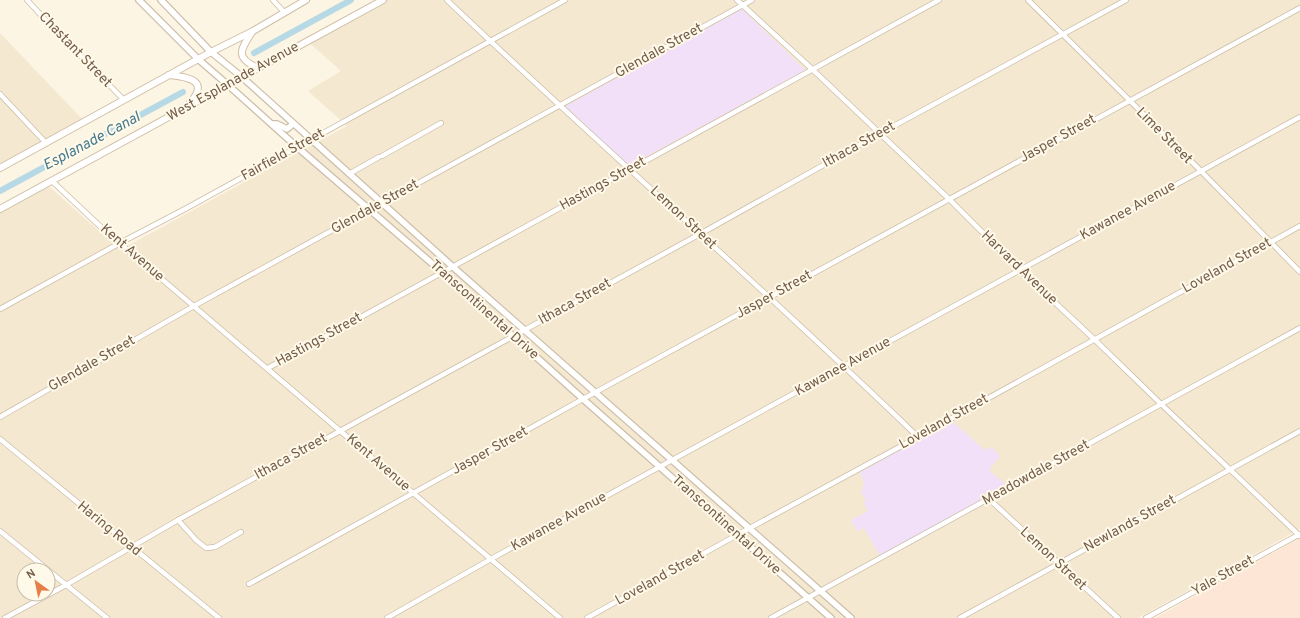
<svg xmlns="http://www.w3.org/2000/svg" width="1300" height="618" viewBox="0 0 1300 618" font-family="Overpass,sans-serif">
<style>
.residential{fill:#f4e8d1;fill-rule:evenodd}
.commercial{fill:#fde6d6}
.education{fill:#f2e0f8}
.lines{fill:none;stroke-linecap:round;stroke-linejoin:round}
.canal{stroke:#b7d9e6;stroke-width:6}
.minor-casing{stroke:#cdbea9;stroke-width:6}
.tertiary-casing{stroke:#cdbea9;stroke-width:8}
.secondary-casing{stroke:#d0bfa7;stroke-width:8}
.minor{stroke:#fff;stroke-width:4.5}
.tertiary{stroke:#fff;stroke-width:5.5}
.secondary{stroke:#fff;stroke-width:6}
.labels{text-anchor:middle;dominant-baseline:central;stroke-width:4;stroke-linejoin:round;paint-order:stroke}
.street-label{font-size:14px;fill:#745d49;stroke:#fff9e9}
.water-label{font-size:15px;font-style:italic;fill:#45798f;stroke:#fff9e9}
</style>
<rect width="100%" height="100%" fill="#fcf5e3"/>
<g class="residential">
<path d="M 375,0 L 1300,0 L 1300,529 L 1138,618 L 0,618 L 0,205 L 43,181 L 120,250 L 347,126 L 308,91 L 341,71 L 305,39 ZM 24,570 L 48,570 L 48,594 L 24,594 Z"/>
<polygon points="0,33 82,119 0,164"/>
</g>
<polygon class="commercial" points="1300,538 1300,618 1155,618"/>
<g class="education">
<polygon points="742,9 805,70 629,166 564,107"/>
<polygon points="952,421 985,450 992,447 1000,456 989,470 1007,486 880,556 864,528 857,531 851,520 868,511 863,502 866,501 861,492 864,483 860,472"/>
</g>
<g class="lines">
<g class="canal">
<polyline points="254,53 351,0"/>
<polyline points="0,191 183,92"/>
</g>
<g class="minor-casing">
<g id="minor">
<polyline points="27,0 53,28 124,100"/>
<polyline points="273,0 284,12"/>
<path d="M 447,0 C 602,148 764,288 918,437"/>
<polyline points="737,0 812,69 949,199 1020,270 1094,339 1161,404 1300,536"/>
<polyline points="1028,0 1201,171 1300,272"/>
<polyline points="0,94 46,143"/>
<polyline points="382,156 441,123"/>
<polyline points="349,174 379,157"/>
<polyline points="52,181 103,229 560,618"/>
<polyline points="0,309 120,243 185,209 565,0"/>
<polyline points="268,368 939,0"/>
<polyline points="0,417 194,306 752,0"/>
<polyline points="0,439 219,618"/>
<polyline points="989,499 1118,618"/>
<polyline points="178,520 196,540 206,548 215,547 241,532"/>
<polyline points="0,531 107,618"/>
<polyline points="249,584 583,399 1300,8"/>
<polyline points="5,618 66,585 178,520 340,431 700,234 879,134 1126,0"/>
<polyline points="387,618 491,559 1300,117"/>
<polyline points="587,618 737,535 918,437 1300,226"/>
<polyline points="771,618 1300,328"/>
<polyline points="960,618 1300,431"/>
<polyline points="1146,618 1300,534"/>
</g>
</g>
<g class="tertiary-casing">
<g id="tertiary">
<polyline points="139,0 198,59 228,85 297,147 443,273 583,399 831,618"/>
<polyline points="161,0 211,52 242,77 453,267 851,618"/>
<polyline points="272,124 277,124 287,129 293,124"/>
</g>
</g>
<g class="secondary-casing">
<g id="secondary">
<path d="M 252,32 C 240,50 235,58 258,68"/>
<path d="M 169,75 C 190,77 210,81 189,104"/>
<polyline points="0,168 211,52 253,31 306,0"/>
<polyline points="0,209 383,0"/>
</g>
</g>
<use href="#minor" class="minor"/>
<use href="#tertiary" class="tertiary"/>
<use href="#secondary" class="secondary"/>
</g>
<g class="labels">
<g class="street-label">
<text transform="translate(75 50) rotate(46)">Chastant Street</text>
<text transform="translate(659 51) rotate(-29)">Glendale Street</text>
<text transform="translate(233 82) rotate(-29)">West Esplanade Avenue</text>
<text transform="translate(1164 136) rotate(45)">Lime Street</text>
<text transform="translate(1058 139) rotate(-29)">Jasper Street</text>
<text transform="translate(859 145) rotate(-29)">Ithaca Street</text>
<text transform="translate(283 155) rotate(-29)">Fairfield Street</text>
<text transform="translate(603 184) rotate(-29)">Hastings Street</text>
<text transform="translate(375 207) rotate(-29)">Glendale Street</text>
<text transform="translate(1128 211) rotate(-29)">Kawanee Avenue</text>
<text transform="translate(683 218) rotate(43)">Lemon Street</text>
<text transform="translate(132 253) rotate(41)">Kent Avenue</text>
<text transform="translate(1227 266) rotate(-29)">Loveland Street</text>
<text transform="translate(1019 268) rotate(44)">Harvard Avenue</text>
<text transform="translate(774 295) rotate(-29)">Jasper Street</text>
<text transform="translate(575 302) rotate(-29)">Ithaca Street</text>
<text transform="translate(484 310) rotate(42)">Transcontinental Drive</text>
<text transform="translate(319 340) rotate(-29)">Hastings Street</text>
<text transform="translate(92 364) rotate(-30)">Glendale Street</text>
<text transform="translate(843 367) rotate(-29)">Kawanee Avenue</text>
<text transform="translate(944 422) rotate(-29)">Loveland Street</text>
<text transform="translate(490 451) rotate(-29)">Jasper Street</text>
<text transform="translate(291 457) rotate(-29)">Ithaca Street</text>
<text transform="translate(378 463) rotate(41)">Kent Avenue</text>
<text transform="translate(1036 473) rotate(-29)">Meadowdale Street</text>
<text transform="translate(559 522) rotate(-29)">Kawanee Avenue</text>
<text transform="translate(1130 524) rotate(-29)">Newlands Street</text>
<text transform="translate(726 525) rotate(42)">Transcontinental Drive</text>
<text transform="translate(109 529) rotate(39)">Haring Road</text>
<text transform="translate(1053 559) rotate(43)">Lemon Street</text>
<text transform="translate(1223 576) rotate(-29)">Yale Street</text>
<text transform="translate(660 578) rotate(-29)">Loveland Street</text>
</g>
<g class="water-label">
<text transform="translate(92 142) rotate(-28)">Esplanade Canal</text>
</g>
</g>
<g transform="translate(36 582) rotate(327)"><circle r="19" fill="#fff9e9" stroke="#c7bba9"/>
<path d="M0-3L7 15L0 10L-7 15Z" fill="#e67e48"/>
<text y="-6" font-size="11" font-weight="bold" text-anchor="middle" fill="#745d49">N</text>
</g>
</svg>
